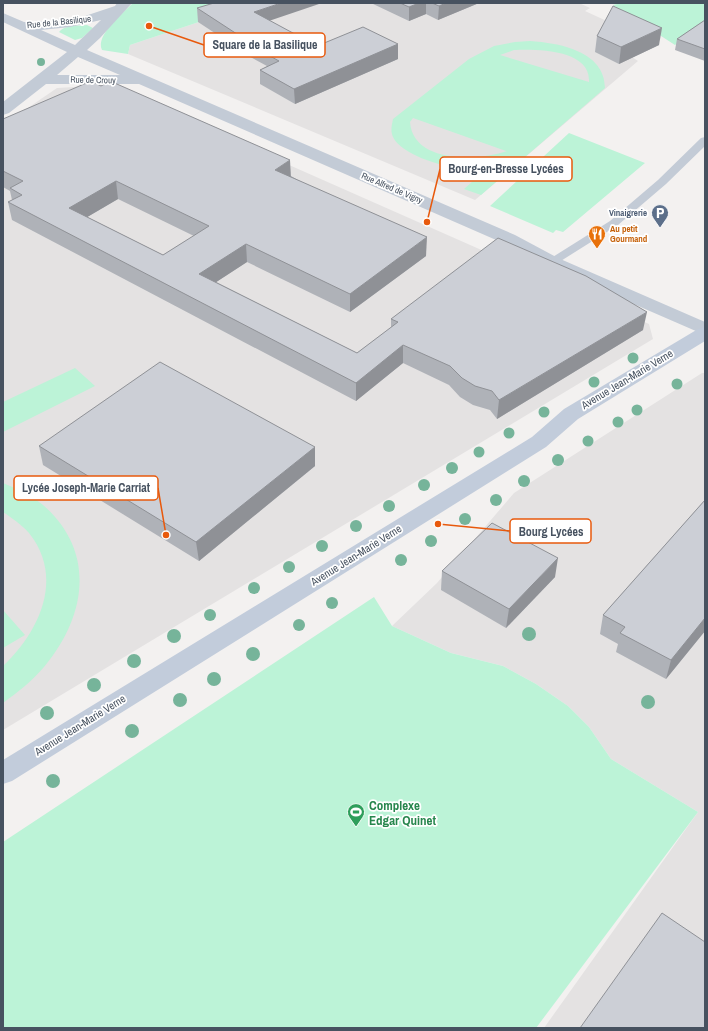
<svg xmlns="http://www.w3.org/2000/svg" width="708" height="1031" viewBox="0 0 708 1031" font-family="'Archivo Narrow',sans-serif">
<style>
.education{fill:#e4e2e2}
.green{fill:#bcf3d7;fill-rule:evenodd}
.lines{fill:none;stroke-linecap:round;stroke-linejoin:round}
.lane{fill:#c3cbd6;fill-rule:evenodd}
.street{fill:#c3cbd6;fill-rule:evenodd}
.secondary{fill:#c2ccdb;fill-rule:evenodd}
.tree{fill:#76b49a}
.wall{fill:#afb2b8;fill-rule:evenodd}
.shaded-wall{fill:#8f9196}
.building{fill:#cccfd6;stroke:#8f9196;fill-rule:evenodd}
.labels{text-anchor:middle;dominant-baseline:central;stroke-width:3.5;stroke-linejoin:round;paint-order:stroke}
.far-street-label{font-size:9px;fill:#475260;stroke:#fff}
.far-service-label{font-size:9px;font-weight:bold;fill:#4e5e75;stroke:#fff;text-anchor:end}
.far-food-label{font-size:9px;font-weight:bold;fill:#c56008;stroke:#fff;text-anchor:start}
.street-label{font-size:11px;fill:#475260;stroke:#fff}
.near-leisure-label{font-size:13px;font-weight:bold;fill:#27864d;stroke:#fff;text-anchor:start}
.leader{fill:none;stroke:#e8590c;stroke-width:1.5}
.callout-dot{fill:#e8590c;stroke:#fff;stroke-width:1.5}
.callout{fill:#fff;stroke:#e8590c;stroke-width:1.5}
.callout-label{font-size:12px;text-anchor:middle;font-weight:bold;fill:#475260}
</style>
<rect width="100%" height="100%" fill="#f3f1f0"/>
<g class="education">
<polygon points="256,3 579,3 590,8 585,11 659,45 632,57 638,61 475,200 128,54 130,45"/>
<polygon points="108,85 649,324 653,339 3,730 3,125 57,88"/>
<polygon points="702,373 705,373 705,1028 544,1028 698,812 611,759 589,727 568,706 536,684 503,666 451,653 392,626 437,583 514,493"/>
</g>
<g class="green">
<path d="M 133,3 L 256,3 L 130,45 L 128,54 L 102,50 C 95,35 123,13 133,3 Z"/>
<polygon points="621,3 705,3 705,31 691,32 675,45 613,5"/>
<path d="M 87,25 L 93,28 L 92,29 L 82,38 L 75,40 L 59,32 C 64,25 78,26 87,25 Z"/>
<path d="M 530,41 C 559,43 605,51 605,88 L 481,195 L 464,189 L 491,165 C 480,167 469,169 458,168 C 440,166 401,154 393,137 C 390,130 392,125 393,119 L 469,59 L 494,46 L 515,42 ZM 514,50 C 536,49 591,49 589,82 L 500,55 ZM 413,118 L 506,151 L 507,151 C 479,161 413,164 410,122 Z"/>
<polygon points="569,133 645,163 563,232 556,230 553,233 490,206"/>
<polygon points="75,368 95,386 3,432 3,402"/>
<path d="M 3,483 C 17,489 31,495 43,505 C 97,552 86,617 44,667 C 32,681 18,692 3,703 L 3,666 C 39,632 65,578 29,533 C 22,525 12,518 3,512 Z"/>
<polygon points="374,597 392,626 451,653 503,666 536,684 568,706 589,727 611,759 698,812 536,1028 3,1028 3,842"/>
<polygon points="3,610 25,635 3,648"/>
</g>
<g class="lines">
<polygon class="lane" points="705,137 705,146 666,184 618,225 556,264 548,264 546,262 548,260 610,221 658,180 701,138"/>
<path class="street" d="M 117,3 L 132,3 L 100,38 L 87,50 L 515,235 L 558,258 L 705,322 L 705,335 L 546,266 L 503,243 L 139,84 L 46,84 L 9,113 L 3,115 L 3,102 L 67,52 L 3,22 L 3,13 L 24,22 L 47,21 L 82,17 L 115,6 ZM 101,20 L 75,45 L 41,30 L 70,27 ZM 78,57 L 120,75 L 57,75 Z"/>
<polygon class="secondary" points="705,327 705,341 578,419 546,447 12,781 3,784 3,760 532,437 564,409 698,329"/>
</g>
<g class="tree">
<circle cx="41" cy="62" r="4"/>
<circle cx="633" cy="358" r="5.5"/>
<circle cx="594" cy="382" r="5.5"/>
<circle cx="677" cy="384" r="5.5"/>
<circle cx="637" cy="410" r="5.5"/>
<circle cx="544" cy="412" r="5.5"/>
<circle cx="618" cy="422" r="5.5"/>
<circle cx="509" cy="433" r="5.5"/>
<circle cx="588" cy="441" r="5.5"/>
<circle cx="479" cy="452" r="5.5"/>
<circle cx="558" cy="460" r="6"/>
<circle cx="452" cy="468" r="6"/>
<circle cx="524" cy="481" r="6"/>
<circle cx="424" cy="485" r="6"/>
<circle cx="496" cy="500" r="6"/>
<circle cx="389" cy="506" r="6"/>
<circle cx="465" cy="519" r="6"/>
<circle cx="356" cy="526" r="6"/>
<circle cx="431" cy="541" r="6"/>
<circle cx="322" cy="546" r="6"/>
<circle cx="401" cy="560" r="6"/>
<circle cx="289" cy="567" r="6"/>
<circle cx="254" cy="588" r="6"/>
<circle cx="332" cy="603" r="6"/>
<circle cx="210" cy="615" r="6"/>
<circle cx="299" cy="625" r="6"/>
<circle cx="529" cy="634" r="7"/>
<circle cx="174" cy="636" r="7"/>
<circle cx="253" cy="654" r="7"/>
<circle cx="134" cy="661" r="7"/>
<circle cx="214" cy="679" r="7"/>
<circle cx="94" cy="685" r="7"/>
<circle cx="180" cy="700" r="7"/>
<circle cx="648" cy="702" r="7"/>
<circle cx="47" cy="713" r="7"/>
<circle cx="132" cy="731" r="7"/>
<circle cx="53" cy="781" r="7"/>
</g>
<g class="wall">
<polygon points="371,3 479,3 438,20 426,14 409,21"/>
<polygon points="197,8 270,21 317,46 398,44 398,59 295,104 260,84 260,70 267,66 239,51 239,49 198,22"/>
<polygon points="705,20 705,61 675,50 677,39"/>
<polygon points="597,36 659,45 619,64 595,52"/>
<path d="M 3,119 L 291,176 L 426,256 L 350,312 L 247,262 L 216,282 L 357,353 L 391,328 L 391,319 L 643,330 L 497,419 L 490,410 L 473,405 L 460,397 L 449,385 L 403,363 L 356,401 L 12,220 L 8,202 L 12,200 L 10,191 L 3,187 ZM 118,199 L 194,236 L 163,255 L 87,217 Z"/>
<polygon points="39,446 315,447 315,466 199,561 43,465"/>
<polygon points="705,500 705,631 666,679 616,652 618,644 600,634 603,615"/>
<polygon points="442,571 555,577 506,628 441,590"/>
</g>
<g class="shaded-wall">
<polygon points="281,3 322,3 254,26 254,12"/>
<polygon points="419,3 426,3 426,14 409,21 409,7"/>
<polygon points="446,3 479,3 438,20 439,6"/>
<polygon points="662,28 659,45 619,64 621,47"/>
<polygon points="398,44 398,59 295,104 294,89"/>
<polygon points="290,160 291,178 275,170"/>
<polygon points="116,181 118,199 72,226 69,208"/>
<polygon points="427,237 426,256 350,312 350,294"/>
<polygon points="246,244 247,262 201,292 199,274"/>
<polygon points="647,312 643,330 497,419 499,400"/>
<polygon points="403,345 403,363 356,401 356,383"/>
<polygon points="315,447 315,466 199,561 196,542"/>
<polygon points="558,558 555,577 506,628 509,609"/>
<polygon points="705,618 705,631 666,679 671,660"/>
</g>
<g class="building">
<polygon points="214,3 281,3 254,12 317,46 363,27 398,44 294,89 260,70 279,61 270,56 273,55 238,37 240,36 197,8"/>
<polygon points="400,3 419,3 409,7"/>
<polygon points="432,3 446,3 439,6"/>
<polygon points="613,6 662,28 621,47 597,36"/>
<polygon points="705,20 705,49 677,39"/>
<path d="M 91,81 L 101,86 L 110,81 L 290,160 L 275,170 L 427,237 L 350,294 L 246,244 L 199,274 L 357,353 L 398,322 L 391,319 L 498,238 L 586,276 L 647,312 L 499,400 L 492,391 L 475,386 L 462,378 L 450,366 L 403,345 L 356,383 L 8,202 L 22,195 L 10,188 L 23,181 L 3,171 L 3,119 ZM 116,181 L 209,226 L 163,255 L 69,208 Z"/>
<polygon points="160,362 315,447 196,542 39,446"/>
<polygon points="705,500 705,618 671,660 620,633 625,627 603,615"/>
<polygon points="492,523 558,558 509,609 442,571"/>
<polygon points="662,913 705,942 705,1028 580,1028"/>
</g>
<defs>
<g id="parking-pin" transform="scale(0.9)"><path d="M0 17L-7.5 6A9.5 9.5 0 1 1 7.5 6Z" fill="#5c6f8a" stroke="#fff"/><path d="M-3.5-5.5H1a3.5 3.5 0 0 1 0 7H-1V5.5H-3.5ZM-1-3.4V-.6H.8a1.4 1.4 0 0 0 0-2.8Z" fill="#fff"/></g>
<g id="restaurant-pin" transform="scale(0.9)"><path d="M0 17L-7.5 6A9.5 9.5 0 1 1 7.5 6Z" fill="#e8710a" stroke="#fff"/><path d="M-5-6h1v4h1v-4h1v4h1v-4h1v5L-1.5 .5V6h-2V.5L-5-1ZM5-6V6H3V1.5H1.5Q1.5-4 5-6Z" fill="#fff"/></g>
<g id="stadium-pin" transform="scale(0.9)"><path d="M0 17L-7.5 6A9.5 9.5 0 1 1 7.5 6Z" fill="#2e9e5b" stroke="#fff"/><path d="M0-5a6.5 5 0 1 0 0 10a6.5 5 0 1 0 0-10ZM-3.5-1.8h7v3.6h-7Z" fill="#fff"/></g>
</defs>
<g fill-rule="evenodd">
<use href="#parking-pin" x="660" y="213"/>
<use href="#restaurant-pin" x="597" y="234"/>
<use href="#stadium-pin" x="356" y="812"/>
</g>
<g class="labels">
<g class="far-street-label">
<text transform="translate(59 22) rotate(-6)">Rue de la Basilique</text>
<text transform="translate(93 80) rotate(1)">Rue de Crouy</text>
<text transform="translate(392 188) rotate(23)">Rue Alfred de Vigny</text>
</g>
<g class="far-service-label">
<text x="647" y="213">Vinaigrerie</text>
</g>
<g class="far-food-label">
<text x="610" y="229">Au petit<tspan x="610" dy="10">Gourmand</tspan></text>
</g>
<g class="street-label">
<text transform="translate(627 379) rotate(-31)">Avenue Jean-Marie Verne</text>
<text transform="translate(356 555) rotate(-32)">Avenue Jean-Marie Verne</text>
<text transform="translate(80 725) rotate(-32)">Avenue Jean-Marie Verne</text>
</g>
<g class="near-leisure-label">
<text x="369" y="805">Complexe<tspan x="369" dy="15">Edgar Quinet</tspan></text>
</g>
</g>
<path class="leader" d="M149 26L204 45M427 222L440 169M166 535L158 488M438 524L510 531"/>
<g class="callout-dot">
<circle cx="149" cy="26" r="4"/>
<circle cx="427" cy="222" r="4"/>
<circle cx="166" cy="535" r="4"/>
<circle cx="438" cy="524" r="4"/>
</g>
<g class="callout">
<rect x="204" y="33" width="121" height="24" rx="4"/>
<rect x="440" y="157" width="132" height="24" rx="4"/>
<rect x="14" y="476" width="144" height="24" rx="4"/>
<rect x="510" y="519" width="81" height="24" rx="4"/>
</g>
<g class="callout-label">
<text x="265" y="49">Square de la Basilique</text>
<text x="506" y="173">Bourg-en-Bresse Lycées</text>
<text x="86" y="492">Lycée Joseph-Marie Carriat</text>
<text x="551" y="536">Bourg Lycées</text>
</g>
<rect width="708" height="1031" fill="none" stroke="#475260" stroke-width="8"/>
</svg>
